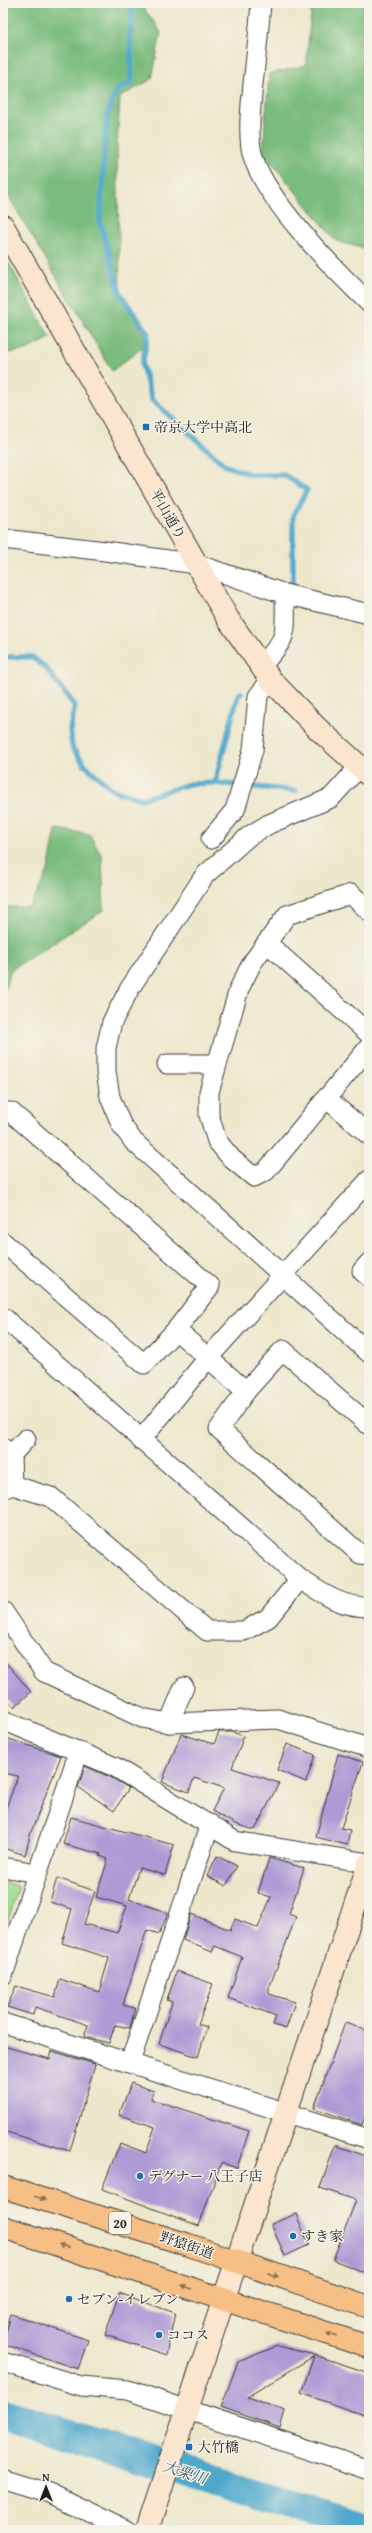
<svg xmlns="http://www.w3.org/2000/svg" width="372" height="2533" viewBox="0 0 372 2533" font-family="'Gentium Book Plus','Noto Serif JP',serif">
<style>
.green{fill:#99dc94;stroke:#5a7c58}
.forest{fill:#7abc7e;stroke:#4b6c4d}
.lines{fill:none;stroke-linecap:round;stroke-linejoin:round}
.stream{stroke:#4fa8cc;stroke-width:5.5}
.river{stroke:#4fa8cc;stroke-width:32}
.building{fill:#ae9bd5}
.street-casing{stroke:#3b3a36;stroke-width:21}
.secondary-casing{stroke:#3b3a36;stroke-width:24}
.primary-casing{stroke:#3b3a36;stroke-width:24}
.street{stroke:#fff;stroke-width:19}
.secondary{stroke:#fbe5cf;stroke-width:22}
.primary{stroke:#f5bf86;stroke-width:22}
.oneway{fill:#886e51}
.poi-dot{fill:#1f6fb2;stroke:#f7f3e8;stroke-width:1.5}
.labels{text-anchor:middle;dominant-baseline:central;stroke-width:3;stroke-linejoin:round;paint-order:stroke}
.shield{fill:#f7f3e8;stroke:#5e5c59;stroke-width:1}
.shield-label{font-size:13px;font-weight:bold;fill:#1c1c1c}
.poi-label{font-size:14px;fill:#1c1c1c;stroke:#f7f3e8;text-anchor:start}
.street-label{font-size:14px;fill:#1c1c1c;stroke:#f7f3e8}
.water-label{font-size:15px;font-style:italic;fill:#335b6b;stroke:#f7f3e8}
</style>
<rect width="100%" height="100%" fill="#f7f3e8"/>
<filter id="ink" filterUnits="userSpaceOnUse"><feTurbulence type="fractalNoise" baseFrequency=".025" numOctaves="2"/><feDisplacementMap in="SourceGraphic" scale="8" xChannelSelector="R" yChannelSelector="G"/><feConvolveMatrix kernelMatrix="1 2 1 2 8 2 1 2 1" color-interpolation-filters="sRGB"/></filter>
<filter id="wash" filterUnits="userSpaceOnUse"><feTurbulence type="fractalNoise" baseFrequency=".012" numOctaves="4" result="noise"/><feDisplacementMap in="SourceGraphic" scale="16" xChannelSelector="R" yChannelSelector="G"/><feGaussianBlur stdDeviation="0.9" result="paint"/><feColorMatrix in="noise" values="0 0 0 0 0 0 0 0 0 0 0 0 0 0 0 0 0 1.4 0 .05"/><feComposite in="paint" operator="in"/></filter>
<g filter="url(#wash)">
<rect width="100%" height="100%" fill="#ede7cc"/>
<polygon class="green" points="3,1882 19,1886 3,1936"/>
<g class="forest">
<polygon points="3,3 140,3 161,32 152,79 120,97 117,145 120,292 148,343 112,371 3,187"/>
<polygon points="312,3 369,3 369,250 336,241 263,152 269,74 306,65"/>
<polygon points="3,252 50,338 26,350 3,354"/>
<polygon points="56,829 89,834 102,856 104,910 11,970 3,995 3,907 30,907 48,871"/>
</g>
<g class="lines">
<g class="stream">
<path d="M 133,3 C 127,30 133,56 131,83 L 116,90 L 107,115 L 100,222 L 120,293 L 148,334 L 142,365 L 152,400 L 226,466 L 252,475 L 284,475 L 307,490 L 293,516 L 293,594"/>
<polyline points="3,657 32,657 45,667 75,706 70,729 72,747 85,765 113,790 142,799 189,784 215,783 296,791"/>
<polyline points="215,783 238,695 241,693"/>
</g>
<polyline class="river" points="3,2414 368,2530"/>
</g>
<g id="blocks">
<g class="building">
<polygon points="3,1659 31,1692 14,1707 3,1694"/>
<polygon points="219,1732 232,1732 244,1736 232,1768 279,1783 255,1830 235,1824 212,1811 224,1788 194,1778 189,1792 162,1782 181,1734 214,1744"/>
<polygon points="3,1737 61,1756 31,1832 25,1855 3,1848 3,1816 18,1776 3,1773"/>
<polygon points="287,1744 315,1755 306,1782 277,1770"/>
<polygon points="338,1754 363,1762 341,1828 350,1830 347,1845 316,1837"/>
<polygon points="85,1766 110,1777 129,1788 114,1811 78,1787"/>
<polygon points="71,1817 174,1845 165,1875 139,1868 129,1899 168,1913 159,1934 147,1930 137,1960 123,2005 135,2008 130,2028 115,2025 109,2043 84,2037 88,2025 35,2007 33,2015 7,2007 16,1986 55,1997 60,1979 99,1992 109,1958 62,1943 72,1909 50,1902 57,1878 95,1891 84,1924 117,1933 127,1906 96,1897 108,1859 100,1856 101,1854 63,1844"/>
<polygon points="217,1856 237,1866 226,1886 207,1876"/>
<polygon points="269,1858 304,1868 289,1914 296,1917 269,1988 269,1994 295,2002 286,2029 273,2025 276,2016 228,1998 242,1957 215,1946 212,1952 183,1940 191,1914 230,1930 235,1919 258,1928 271,1897 258,1893"/>
<polygon points="177,1971 213,1984 198,2024 207,2027 198,2057 159,2044 172,2002 167,2000"/>
<polygon points="345,2023 369,2031 369,2105 362,2125 314,2108"/>
<polygon points="3,2046 50,2059 52,2051 95,2064 70,2151 3,2131"/>
<polygon points="131,2083 154,2091 151,2099 249,2131 237,2168 221,2163 199,2226 102,2189 120,2143 146,2153 155,2127 119,2115"/>
<polygon points="335,2145 369,2157 369,2274 333,2260 356,2200 320,2188"/>
<polygon points="296,2214 309,2245 285,2256 271,2224"/>
<polygon points="119,2293 175,2313 166,2355 105,2335"/>
<polygon points="11,2314 88,2340 78,2369 3,2344"/>
<polygon points="277,2346 315,2355 369,2373 369,2417 301,2393 314,2356 247,2397 285,2411 280,2428 221,2407 238,2362"/>
</g>
</g>
</g>
<g filter="url(#ink)">
<use href="#blocks" fill-opacity="0" stroke="#3b3a36" stroke-width="1"/>
<g class="lines">
<g class="street-casing">
<g id="street">
<path d="M 261,3 C 259,30 256,57 253,84 C 251,105 248,127 251,148 C 258,194 335,270 369,303"/>
<polyline points="3,539 105,551 196,564 285,594 369,614"/>
<path d="M 261,666 C 290,635 285,635 285,594"/>
<polyline points="359,767 331,798 269,824 249,836 205,875 130,988 112,1022 106,1048 106,1071 110,1097 121,1124 133,1141 369,1353"/>
<polyline points="211,839 235,810 253,750 258,696 271,680"/>
<polyline points="369,911 351,894 287,915 252,963 239,989 209,1092 209,1115 217,1141 232,1159 254,1177 266,1171 369,1047"/>
<polyline points="267,943 369,1034"/>
<polyline points="167,1064 216,1064"/>
<polyline points="326,1098 369,1135"/>
<polyline points="3,1112 11,1112 210,1286 176,1330 144,1364 3,1242"/>
<polyline points="369,1263 362,1271 369,1277"/>
<path d="M 3,1317 L 300,1579 C 323,1594 341,1607 369,1607"/>
<polyline points="176,1330 246,1391"/>
<polyline points="369,1425 283,1350 246,1391 219,1429 360,1554 369,1555"/>
<polyline points="141,1440 208,1358 369,1180"/>
<polyline points="3,1448 11,1455 12,1485"/>
<polyline points="11,1455 26,1439"/>
<polyline points="3,1489 12,1485 51,1497 207,1631 244,1631 268,1618 300,1579"/>
<polyline points="3,1611 44,1672 142,1718 169,1723 278,1719 369,1748"/>
<polyline points="3,1720 115,1767 235,1841 369,1863"/>
<polyline points="169,1723 184,1687"/>
<polyline points="3,1867 36,1873"/>
<polyline points="3,1975 79,1751"/>
<polyline points="3,2023 369,2139"/>
<polyline points="130,2062 210,1824"/>
<polyline points="3,2362 81,2386 128,2390 369,2470"/>
<polyline points="3,2479 49,2493 126,2530"/>
</g>
</g>
<g class="secondary-casing">
<g id="secondary">
<polyline points="3,226 228,619 271,680 317,728 369,775"/>
<polyline points="147,2530 369,1863"/>
</g>
</g>
<g class="primary-casing">
<g id="primary">
<polyline points="3,2187 186,2244 369,2307"/>
<polyline points="3,2227 369,2347"/>
</g>
</g>
<use href="#street" class="street"/>
<use href="#secondary" class="secondary"/>
<use href="#primary" class="primary"/>
</g>
<defs><path id="oneway-solid" d="M-6-.8H1V-3.2L6.5 0L1 3.2V.8H-6Z"/></defs>
<g class="oneway">
<use href="#oneway-solid" transform="translate(40 2198) rotate(16)"/>
<use href="#oneway-solid" transform="translate(64 2246) rotate(-163)"/>
<use href="#oneway-solid" transform="translate(273 2275) rotate(19)"/>
<use href="#oneway-solid" transform="translate(187 2287) rotate(-159)"/>
<use href="#oneway-solid" transform="translate(332 2335) rotate(-162)"/>
</g>
</g>
<g class="poi-dot">
<rect x="142" y="423" width="8" height="8" rx="2"/>
<circle cx="140" cy="2176" r="4"/>
<circle cx="293" cy="2236" r="4"/>
<circle cx="69" cy="2299" r="4"/>
<circle cx="159" cy="2335" r="4"/>
<rect x="185" y="2443" width="8" height="8" rx="2"/>
</g>
<g class="labels">
<rect class="shield" x="109" y="2212" width="22" height="22" rx="3"/>
<g class="shield-label">
<text x="120" y="2223">20</text>
</g>
<g class="poi-label">
<text x="154" y="427">帝京大学中高北</text>
<text x="148" y="2176">デグナー 八王子店</text>
<text x="301" y="2236">すき家</text>
<text x="77" y="2299">セブン-イレブン</text>
<text x="167" y="2335">ココス</text>
<text x="197" y="2447">大竹橋</text>
</g>
<g class="street-label">
<text transform="translate(168 514) rotate(60)">平山通り</text>
<text transform="translate(187 2245) rotate(19)">野猿街道</text>
</g>
<g class="water-label">
<text transform="translate(185 2472) rotate(18)">大栗川</text>
</g>
</g>
<rect width="372" height="2533" fill="none" stroke="#f7f3e8" stroke-width="16"/>
<g transform="translate(46 2487)" stroke="#f7f3e8" stroke-width="3" paint-order="stroke">
<path d="M0-3L7 15L0 10L-7 15Z" fill="#1c1c1c"/>
<text y="-6" font-size="11" font-weight="bold" text-anchor="middle" fill="#1c1c1c">N</text>
</g>
</svg>
